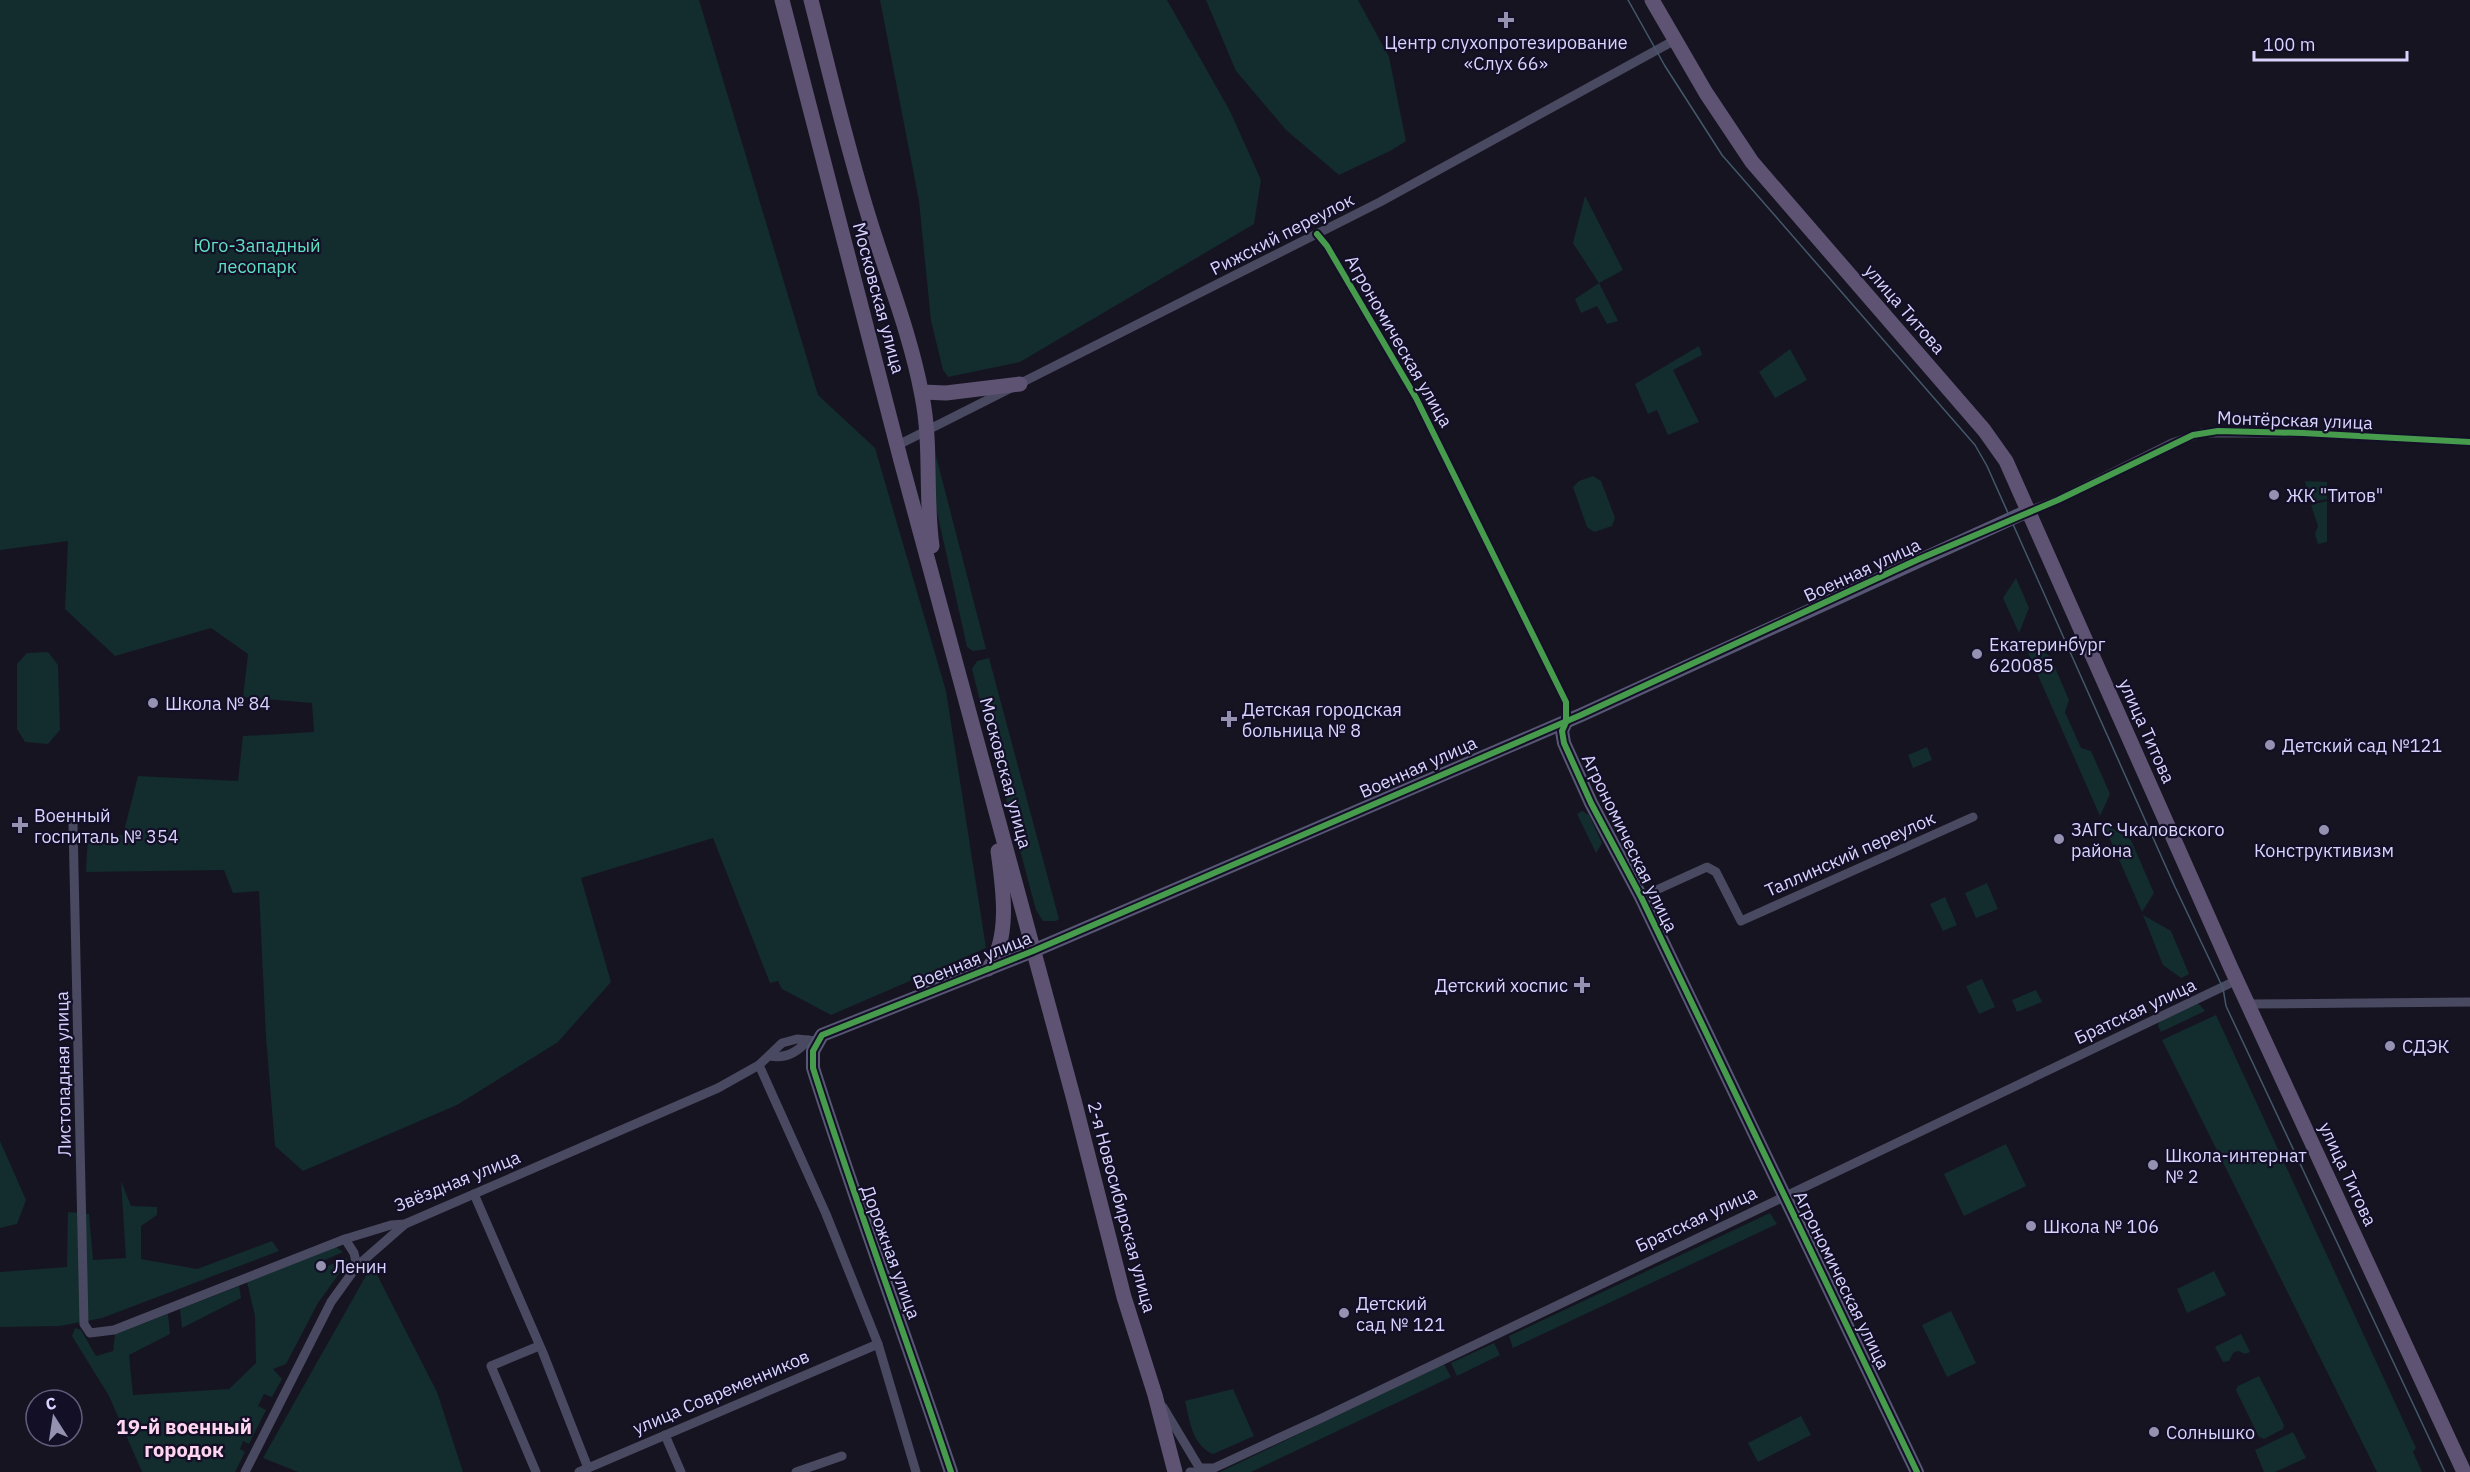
<svg xmlns="http://www.w3.org/2000/svg" width="2470" height="1472" viewBox="0 0 2470 1472" font-family="'IBM Plex Sans',sans-serif">
<style>
.green{fill:#132c2d}
.lines{fill:none;stroke-linecap:round;stroke-linejoin:round}
.street{stroke:#4a4962;stroke-width:9}
.secondary{stroke:#575674;stroke-width:14}
.primary{stroke:#5e5373;stroke-width:15}
.tram{stroke:#43596b;stroke-width:1.5}
.cycleway-casing{stroke:#130f26;stroke-width:10}
.cycleway{stroke:#469c4c;stroke-width:6}
.poi-dot{fill:#9591b1;stroke:#130f26;stroke-width:2}
.labels{text-anchor:middle;dominant-baseline:central;stroke-width:4.5;stroke-linejoin:round;paint-order:stroke}
.poi-label{font-size:18px;fill:#d9d4ff;stroke:#130f26;text-anchor:start}
.street-label{font-size:18px;fill:#d9d4ff;stroke:#130f26}
.park-label{font-size:18px;fill:#5fe0c0;stroke:#130f26}
.neighbourhood-label{font-size:20px;font-weight:bold;fill:#ffd6f0;stroke:#130f26}
</style>
<rect width="100%" height="100%" fill="#161421"/>
<g class="green">
<polygon points="0,0 699,0 818,395 875,448 946,691 986,948 831,1015 782,989 778,981 770,983 713,838 581,878 611,982 558,1042 457,1105 303,1171 275,1146 266,1037 259,891 233,893 224,870 86,872 88,835 123,835 138,776 238,781 243,736 314,732 312,703 243,697 248,654 211,628 115,656 65,609 68,541 0,550"/>
<polygon points="880,0 1167,0 1230,111 1261,180 1254,224 1020,362 948,377 943,370 931,321 919,201"/>
<polygon points="1206,0 1358,0 1389,57 1406,141 1392,150 1339,175 1286,130 1236,71"/>
<polygon points="1585,196 1623,270 1599,283 1618,321 1607,324 1597,306 1581,313 1575,299 1599,283 1573,243"/>
<polygon points="1699,346 1702,355 1673,370 1699,422 1668,435 1657,410 1648,414 1635,384"/>
<polygon points="1790,349 1807,380 1775,398 1759,372"/>
<polygon points="936,456 986,649 973,651 967,647 935,503"/>
<polygon points="1593,476 1601,481 1615,518 1612,526 1594,532 1587,527 1573,487 1579,481"/>
<polygon points="2305,481 2327,482 2327,499 2310,502"/>
<polygon points="2327,501 2327,542 2318,544 2315,534 2318,526 2311,505"/>
<polygon points="2016,578 2029,608 2019,633 2003,598"/>
<polygon points="2022,639 2050,656 2069,700 2065,712 2081,748 2091,751 2110,794 2100,816"/>
<polygon points="48,652 58,665 60,730 48,744 25,742 17,729 17,664 27,653"/>
<polygon points="989,658 1059,919 1056,921 1043,921 1036,910 979,697 972,669 977,661"/>
<polygon points="1927,747 1932,760 1913,768 1908,755"/>
<polygon points="1582,811 1589,815 1602,843 1596,853 1577,814"/>
<polygon points="2103,823 2131,840 2154,893 2142,912"/>
<polygon points="1987,883 1998,909 1976,918 1965,893"/>
<polygon points="1945,897 1957,925 1943,931 1930,904"/>
<polygon points="2143,915 2171,931 2189,974 2181,978 2163,965"/>
<polygon points="1982,979 1995,1007 1979,1014 1966,986"/>
<polygon points="2036,990 2042,1002 2017,1012 2012,1000"/>
<polygon points="2198,1003 2205,1011 2161,1032 2158,1026 2159,1021"/>
<polygon points="2216,1015 2416,1448 2413,1452 2422,1472 2377,1472 2162,1040"/>
<polygon points="0,1141 26,1200 17,1224 0,1228"/>
<polygon points="2006,1144 2026,1186 1964,1216 1944,1174"/>
<polygon points="121,1181 131,1206 157,1207 157,1215 141,1226 141,1259 197,1269 272,1241 279,1251 102,1318 60,1326 0,1327 0,1272 67,1267 68,1212 89,1214 93,1260 126,1258"/>
<polygon points="1770,1213 1777,1224 1513,1348 1509,1336"/>
<polygon points="335,1246 343,1252 316,1264 318,1270 347,1258 346,1264 318,1303 286,1364 273,1369 282,1379 272,1397 264,1394 258,1406 266,1410 249,1444 243,1441 240,1449 245,1452 235,1472 142,1472 109,1396 72,1336 75,1328 81,1330 96,1356 113,1351 115,1334 168,1314 170,1334 129,1355 133,1395 229,1389 256,1363 255,1316 247,1282"/>
<polygon points="372,1265 437,1392 463,1472 298,1472 263,1458"/>
<polygon points="2214,1271 2226,1295 2187,1313 2177,1289"/>
<polygon points="239,1286 241,1298 182,1328 180,1309"/>
<polygon points="1951,1311 1976,1363 1947,1377 1922,1325"/>
<polygon points="2241,1334 2250,1352 2245,1354 2238,1351 2233,1353 2229,1361 2223,1362 2215,1347"/>
<polygon points="1494,1343 1500,1355 1457,1376 1451,1363"/>
<polygon points="1444,1364 1451,1377 1251,1472 1220,1472"/>
<polygon points="2259,1376 2284,1425 2283,1429 2264,1439 2259,1437 2236,1390 2238,1386"/>
<path d="M 1233,1389 L 1254,1436 L 1213,1454 C 1192,1445 1190,1421 1185,1401 Z"/>
<polygon points="1801,1416 1811,1435 1758,1462 1748,1443"/>
<polygon points="2293,1432 2306,1458 2275,1472 2264,1472 2255,1450"/>
</g>
<g class="lines">
<g class="street">
<polyline points="1317,234 1327,246 1416,398 1566,702 1566,722"/>
<polyline points="898,445 1380,202 1675,40"/>
<polyline points="2028,511 2058,500 2172,443 2201,433 2303,433 2470,442"/>
<polyline points="73,824 84,1324 90,1333 114,1330 345,1239 391,1225 405,1224 718,1088 759,1065 782,1043 797,1039 817,1041"/>
<polyline points="1641,897 1707,867 1716,872 1741,921 1973,817"/>
<polyline points="2249,1004 2470,1002"/>
<path d="M 770,1056 C 786,1059 798,1052 808,1040"/>
<polyline points="759,1065 826,1214 878,1344 916,1472"/>
<polyline points="474,1194 543,1353 588,1468"/>
<polyline points="345,1239 354,1253 357,1266"/>
<polyline points="1163,1407 1202,1472"/>
<polyline points="665,1435 681,1472"/>
<polyline points="1201,1468 1214,1468 1322,1418 2237,980"/>
<polyline points="245,1472 331,1302 357,1266 405,1224"/>
<polyline points="536,1472 491,1366 539,1346"/>
<polyline points="579,1472 878,1344"/>
<polyline points="796,1472 842,1456"/>
<polyline points="1190,1472 1194,1472"/>
</g>
<g class="secondary">
<polyline points="1566,722 1562,731 1564,743 1591,803 1641,897 1917,1472"/>
<path d="M 951,1472 C 906,1337 856,1204 813,1068 L 813,1051 L 822,1035 L 1033,951 L 1581,715 L 2028,511"/>
</g>
<g class="primary">
<polyline points="782,0 901,461 1074,1100 1124,1297 1155,1395 1175,1472"/>
<path d="M 811,0 C 830,74 847,148 870,221 C 888,279 911,336 922,396 C 932,445 925,496 932,546"/>
<polyline points="1652,0 1706,93 1752,162 1984,430 2006,461 2231,968 2464,1472"/>
<polyline points="922,392 946,393 1020,384"/>
<path d="M 988,969 C 1011,939 1003,887 998,851"/>
</g>
<polyline class="tram" points="1628,0 1665,66 1722,155 1975,445 1987,466 2175,887 2223,988 2226,1006 2445,1472"/>
<g class="cycleway-casing">
<g id="cycleway">
<polyline points="1317,234 1327,246 1416,398 1566,702 1566,722 1562,731 1564,743 1591,803 1641,897 1917,1472"/>
<path d="M 951,1472 C 906,1337 856,1204 813,1068 L 813,1051 L 822,1035 L 1033,951 L 1581,715 L 1919,559 L 2058,500 L 2193,435 L 2218,431 L 2303,433 L 2470,442"/>
</g>
</g>
<use href="#cycleway" class="cycleway"/>
</g>
<g class="poi-dot">
<path d="M1503 11h6v6h6v6h-6v6h-6v-6h-6v-6h6z"/>
<circle cx="2274" cy="495" r="6"/>
<circle cx="1977" cy="654" r="6"/>
<circle cx="153" cy="703" r="6"/>
<path d="M1226 710h6v6h6v6h-6v6h-6v-6h-6v-6h6z"/>
<circle cx="2270" cy="745" r="6"/>
<path d="M17 816h6v6h6v6h-6v6h-6v-6h-6v-6h6z"/>
<circle cx="2324" cy="830" r="6"/>
<circle cx="2059" cy="839" r="6"/>
<path d="M1579 976h6v6h6v6h-6v6h-6v-6h-6v-6h6z"/>
<circle cx="2390" cy="1046" r="6"/>
<circle cx="2153" cy="1165" r="6"/>
<circle cx="2031" cy="1226" r="6"/>
<circle cx="321" cy="1266" r="6"/>
<circle cx="1344" cy="1313" r="6"/>
<circle cx="2154" cy="1432" r="6"/>
</g>
<g class="labels">
<g class="poi-label">
<text x="1506" y="42" text-anchor="middle">Центр слухопротезирование<tspan x="1506" dy="21">«Слух 66»</tspan></text>
<text x="2286" y="495">ЖК "Титов"</text>
<text x="1989" y="644">Екатеринбург<tspan x="1989" dy="21">620085</tspan></text>
<text x="165" y="703">Школа № 84</text>
<text x="1242" y="709">Детская городская<tspan x="1242" dy="21">больница № 8</tspan></text>
<text x="2282" y="745">Детский сад №121</text>
<text x="34" y="815">Военный<tspan x="34" dy="21">госпиталь № 354</tspan></text>
<text x="2071" y="829">ЗАГС Чкаловского<tspan x="2071" dy="21">района</tspan></text>
<text x="2324" y="850" text-anchor="middle">Конструктивизм</text>
<text x="1568" y="985" text-anchor="end">Детский хоспис</text>
<text x="2402" y="1046">СДЭК</text>
<text x="2165" y="1155">Школа-интернат<tspan x="2165" dy="21">№ 2</tspan></text>
<text x="2043" y="1226">Школа № 106</text>
<text x="333" y="1266">Ленин</text>
<text x="1356" y="1303">Детский<tspan x="1356" dy="21">сад № 121</tspan></text>
<text x="2166" y="1432">Солнышко</text>
</g>
<g class="street-label">
<text transform="translate(1282 234) rotate(-27)">Рижский переулок</text>
<text transform="translate(879 298) rotate(75)">Московская улица</text>
<text transform="translate(1905 309) rotate(49)">улица Титова</text>
<text transform="translate(1399 341) rotate(60)">Агрономическая улица</text>
<text transform="translate(2295 420) rotate(2)">Монтёрская улица</text>
<text transform="translate(1862 570) rotate(-25)">Военная улица</text>
<text transform="translate(2147 731) rotate(66)">улица Титова</text>
<text transform="translate(1418 767) rotate(-24)">Военная улица</text>
<text transform="translate(1006 773) rotate(75)">Московская улица</text>
<text transform="translate(1630 843) rotate(64)">Агрономическая улица</text>
<text transform="translate(1850 854) rotate(-24)">Таллинский переулок</text>
<text transform="translate(972 960) rotate(-22)">Военная улица</text>
<text transform="translate(2135 1011) rotate(-25)">Братская улица</text>
<text transform="translate(63 1074) rotate(-91)">Листопадная улица</text>
<text transform="translate(2348 1174) rotate(65)">улица Титова</text>
<text transform="translate(457 1181) rotate(-22)">Звёздная улица</text>
<text transform="translate(1122 1207) rotate(75)">2-я Новосибирская улица</text>
<text transform="translate(1696 1219) rotate(-25)">Братская улица</text>
<text transform="translate(891 1252) rotate(70)">Дорожная улица</text>
<text transform="translate(1842 1280) rotate(64)">Агрономическая улица</text>
<text transform="translate(721 1392) rotate(-23)">улица Современников</text>
</g>
<g class="park-label">
<text x="257" y="245">Юго-Западный<tspan x="257" dy="21">лесопарк</tspan></text>
</g>
<g class="neighbourhood-label">
<text x="184" y="1426">19-й военный<tspan x="184" dy="23">городок</tspan></text>
</g>
</g>
<g transform="translate(54 1418) rotate(348)"><circle r="28" fill="#130f26" stroke="#625e7d" stroke-width="1.5"/>
<path d="M0-4.5L10 22L0 15L-10 22Z" fill="#9591b1"/>
<text y="-9" font-size="16" font-weight="bold" text-anchor="middle" fill="#d9d4ff">С</text>
</g>
<path d="M2254 51v9h153v-9" fill="none" stroke="#d9d4ff" stroke-width="3"/>
<text x="2263" y="51" font-size="18" fill="#d9d4ff" stroke="#130f26" stroke-width="4.5" paint-order="stroke">100 m</text>
</svg>
